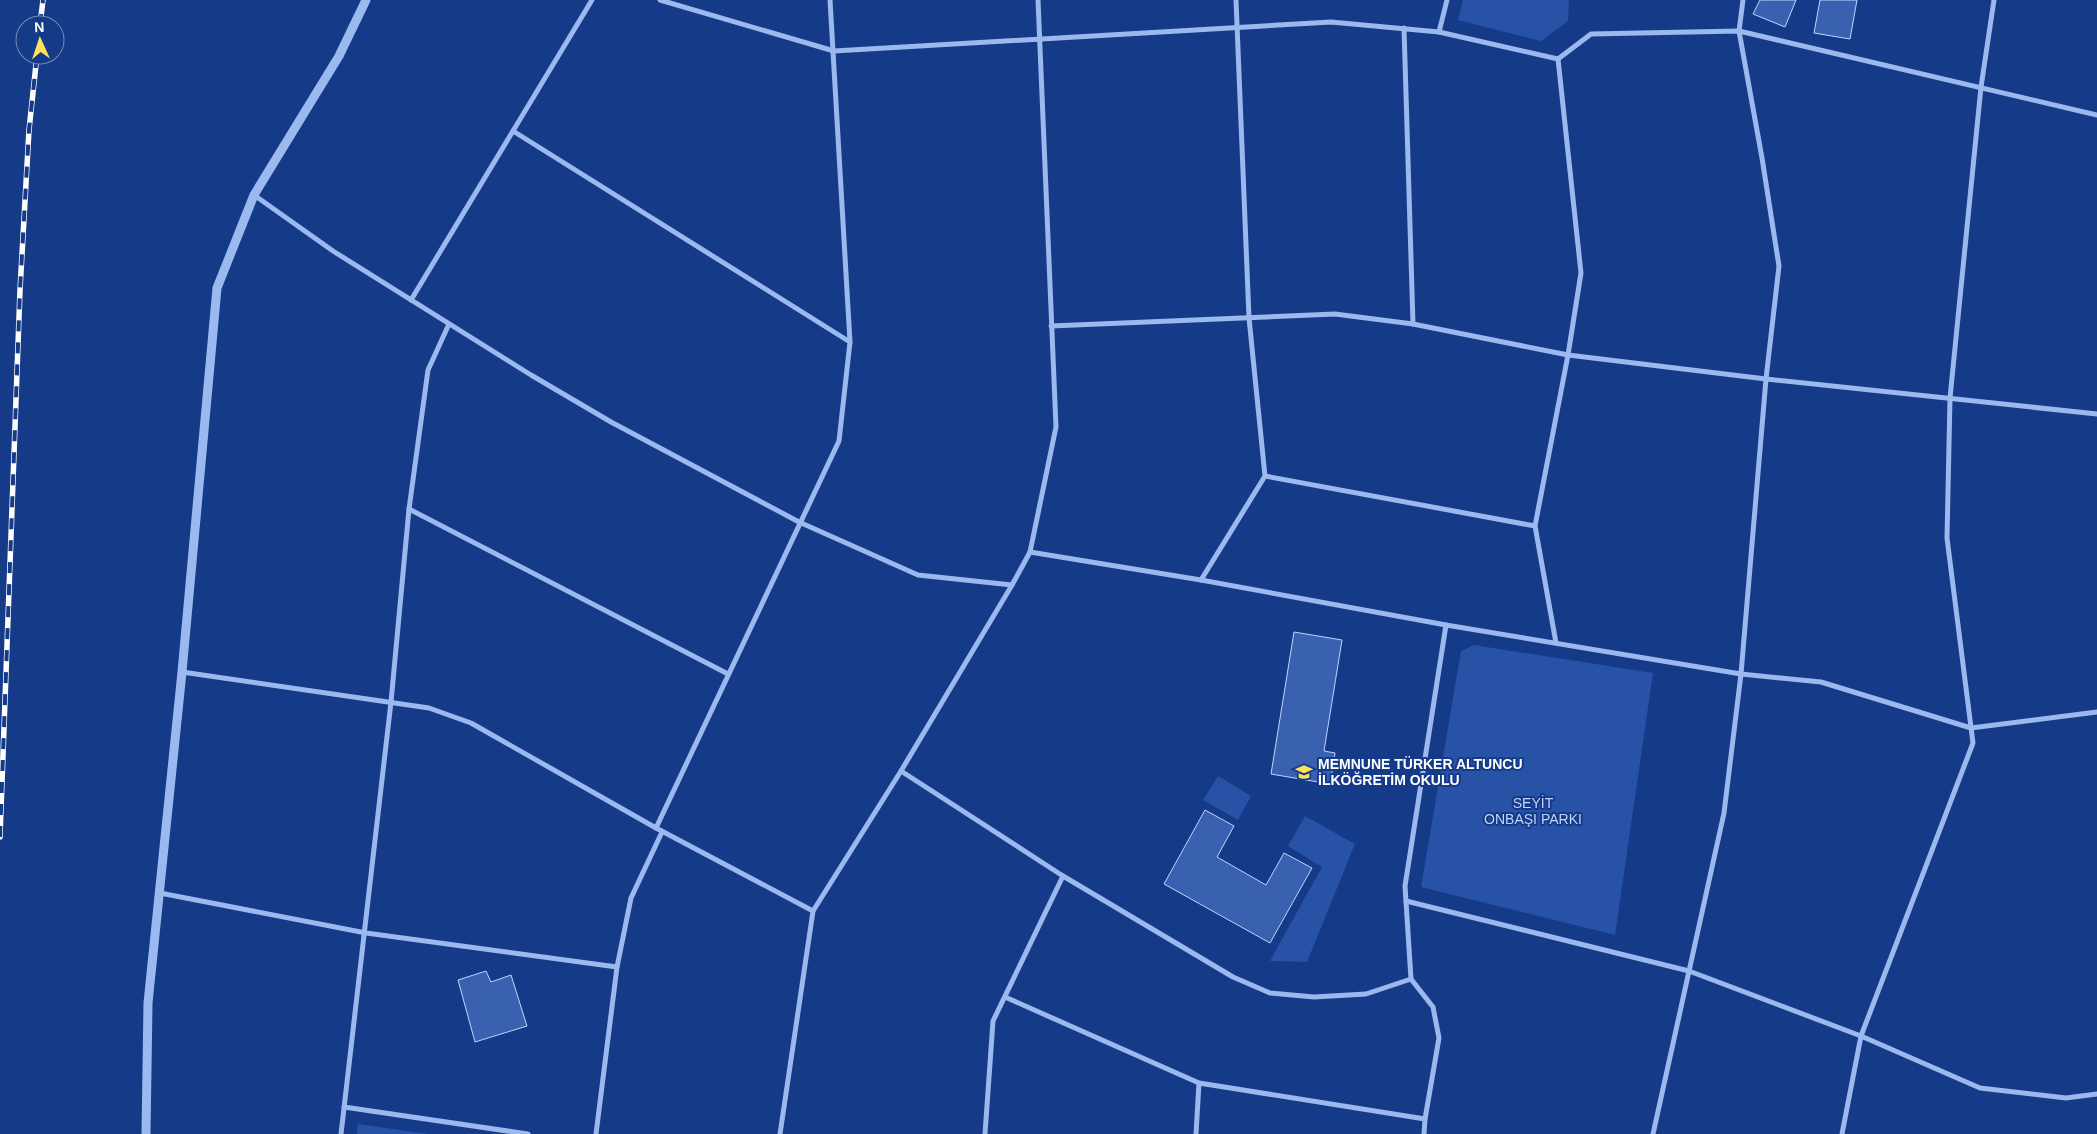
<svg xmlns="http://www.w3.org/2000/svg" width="2097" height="1134" viewBox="0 0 2097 1134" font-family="Arial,sans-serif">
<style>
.green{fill:#2752a6}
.building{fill:#3961b0;stroke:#c1d5fb}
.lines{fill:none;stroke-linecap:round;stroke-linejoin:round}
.minor{stroke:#9bb8ef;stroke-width:5}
.tertiary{stroke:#9bb8ef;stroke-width:9}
.rail-casing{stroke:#fff;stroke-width:5.5}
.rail{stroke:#153a88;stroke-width:4;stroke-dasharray:11;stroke-linecap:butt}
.labels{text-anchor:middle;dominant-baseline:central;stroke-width:4;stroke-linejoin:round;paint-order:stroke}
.poi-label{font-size:14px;font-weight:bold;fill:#fff;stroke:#153a88;text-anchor:start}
.park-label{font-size:14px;fill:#c1d5fb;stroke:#153a88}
</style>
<rect width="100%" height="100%" fill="#153a88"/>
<g class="green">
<polygon points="1463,0 1569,0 1568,21 1541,41 1458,20"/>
<polygon points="1474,645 1653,673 1615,935 1421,887 1461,651"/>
<polygon points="1218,776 1251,796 1238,820 1203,800"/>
<polygon points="1305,816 1355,844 1307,962 1270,961 1322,867 1288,846"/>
<polygon points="358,1124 428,1134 357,1134"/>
</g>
<g class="building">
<polygon points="1760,0 1796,0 1785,27 1753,14"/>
<polygon points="1820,0 1857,0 1850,39 1814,33"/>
<polygon points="1294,632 1342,640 1324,751 1335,753 1330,784 1271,774"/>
<polygon points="1205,810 1234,826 1217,857 1266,885 1284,853 1312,868 1270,943 1164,884"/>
<polygon points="486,971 491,982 511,975 527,1026 475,1042 458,980"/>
</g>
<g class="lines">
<g class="minor">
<polyline points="660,0 834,51 1331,22 1439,32"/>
<polyline points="830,0 850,342"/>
<polyline points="1447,0 1439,32 1558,59 1591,34 1739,31 2097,115"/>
<polyline points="1404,28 1413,324 1568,355 1535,526"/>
<polyline points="1558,59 1581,273 1568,355 1766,379 2097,414"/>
<polyline points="513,131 850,342 839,441 656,828"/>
<polyline points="254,195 333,251 531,375 611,422 799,522 918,575 1012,585"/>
<polyline points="411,300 592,0"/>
<polyline points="1051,326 1335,314 1413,324"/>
<polyline points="1265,476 1535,526 1556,643"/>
<polyline points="409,509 728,674"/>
<polyline points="1030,552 1201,580 1446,625 1741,674 1821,682 1971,728 2097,712"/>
<polyline points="1201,580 1265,476 1249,318 1236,0"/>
<polyline points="182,672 429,708 471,723 656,828 813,911"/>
<polyline points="901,771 1063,876 993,1021 985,1134"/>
<polyline points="1063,876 1233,977 1270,993 1314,997 1366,994 1411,979"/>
<polyline points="160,893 366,933 617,967"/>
<polyline points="1406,901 1689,971 1861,1036 1980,1088 2066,1098 2097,1094"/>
<polyline points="1005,997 1199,1083 1425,1119 1424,1134"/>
<polyline points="344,1107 528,1134"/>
<polyline points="1425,1119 1439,1038 1433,1007 1411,979 1405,886 1446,625"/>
<polyline points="341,1134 391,702 409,509 428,370 449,324"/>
<polyline points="596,1134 617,967 631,898 662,832"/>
<polyline points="780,1134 813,911 901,771 1012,585 1030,552 1056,427 1038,0"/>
<polyline points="1196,1134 1199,1083"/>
<polyline points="1653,1134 1724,813 1741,674 1766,379 1779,266 1762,158 1739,31 1743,0"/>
<polyline points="1842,1134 1861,1036 1973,743 1947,538 1950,398 1981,87 1994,0"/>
</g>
<polyline class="tertiary" points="146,1134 148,1003 182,672 217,288 254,195 339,56 366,0"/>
<g class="rail-casing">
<g id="rail">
<polyline points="40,25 43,0"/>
<polyline points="0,837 20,290 29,130 37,55"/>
</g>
</g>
<use href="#rail" class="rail"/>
</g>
<defs>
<g id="school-bare" transform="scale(1.35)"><path d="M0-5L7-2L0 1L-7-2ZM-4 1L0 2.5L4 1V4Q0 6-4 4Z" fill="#ffe259" stroke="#153a88" stroke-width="2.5" paint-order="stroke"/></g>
</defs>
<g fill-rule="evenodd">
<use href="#school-bare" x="1304" y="772"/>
</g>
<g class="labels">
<g class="poi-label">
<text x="1318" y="764">MEMNUNE TÜRKER ALTUNCU<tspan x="1318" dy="16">İLKÖĞRETİM OKULU</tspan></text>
</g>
<g class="park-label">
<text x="1533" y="803">SEYİT<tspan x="1533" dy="16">ONBAŞI PARKI</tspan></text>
</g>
</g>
<g transform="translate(40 40) rotate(357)"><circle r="24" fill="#153a88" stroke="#7389b8"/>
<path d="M0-4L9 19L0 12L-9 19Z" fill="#ffe259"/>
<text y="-8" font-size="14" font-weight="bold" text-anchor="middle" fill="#ffffff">N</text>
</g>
</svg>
